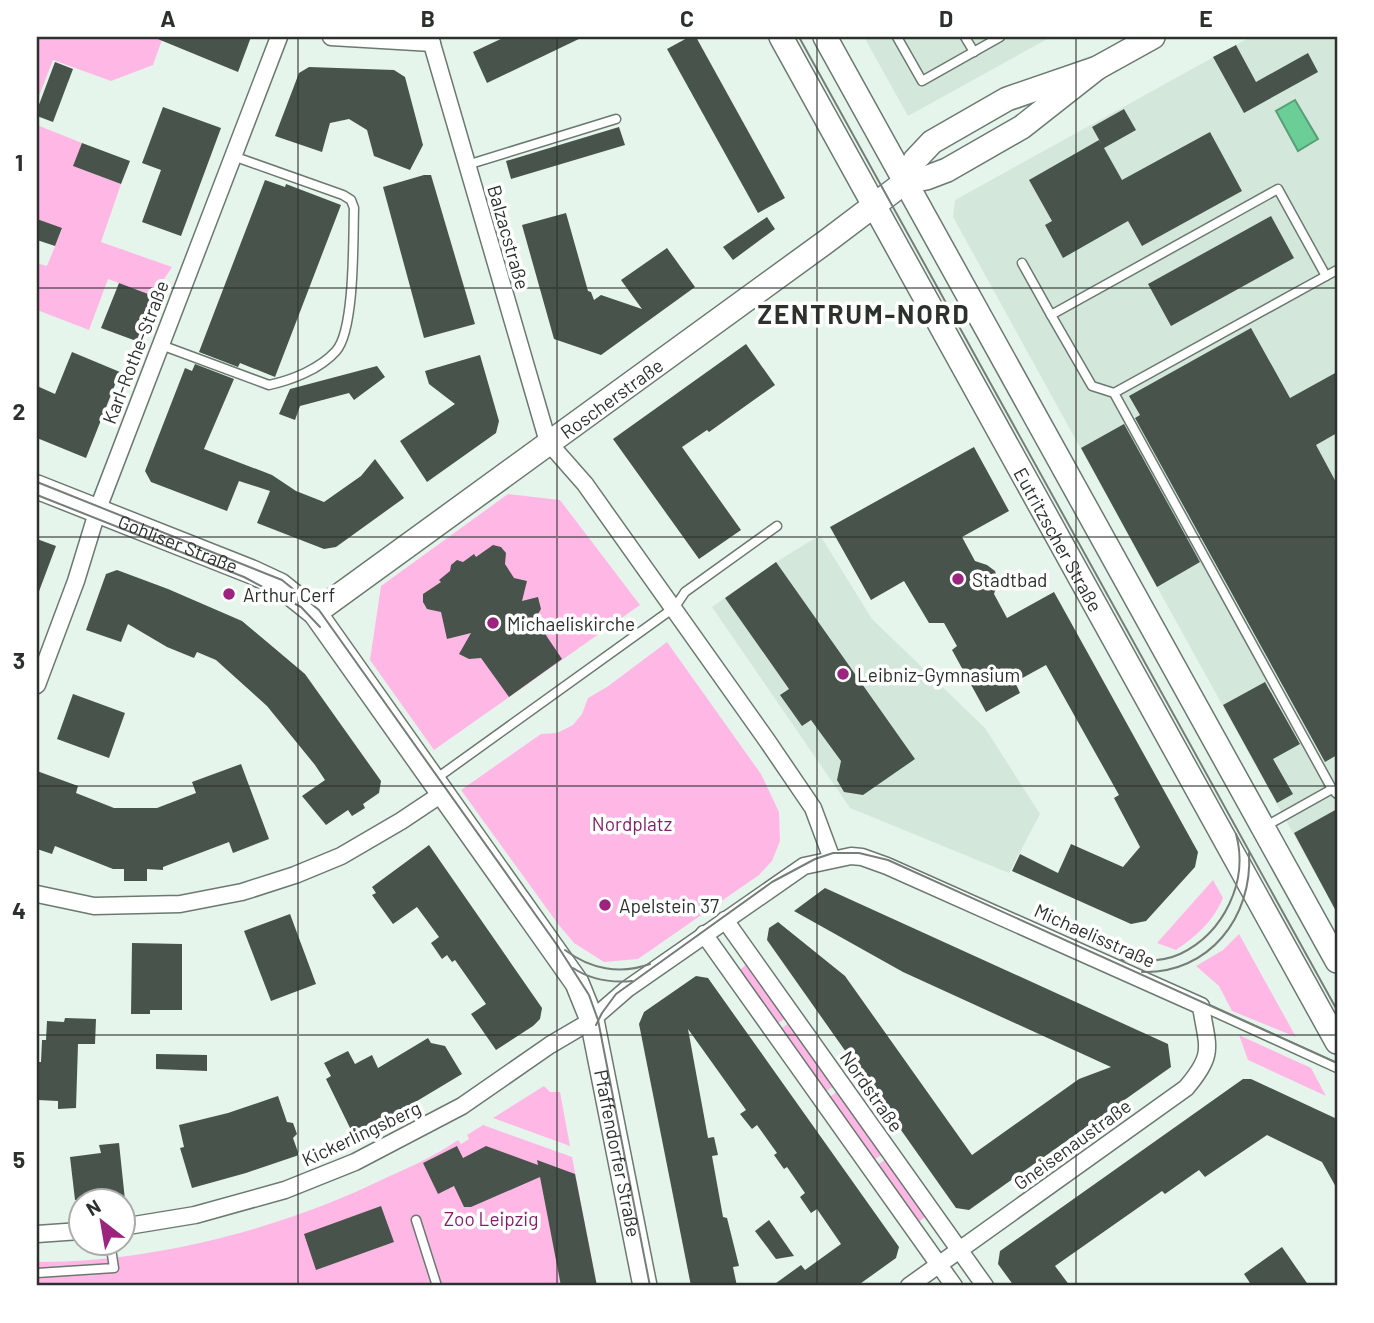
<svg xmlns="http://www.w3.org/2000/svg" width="1374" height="1323" viewBox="0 0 1374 1323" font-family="Barlow,sans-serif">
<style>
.built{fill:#d3e8db}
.green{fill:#ffb8e6}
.water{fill:#6ace96;stroke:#579f77;stroke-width:2}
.building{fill:#47534b}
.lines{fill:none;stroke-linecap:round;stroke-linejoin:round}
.lane-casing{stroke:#6b7970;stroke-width:11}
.street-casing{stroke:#6b7970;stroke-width:19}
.secondary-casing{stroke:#6b7970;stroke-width:26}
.lane{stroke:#fff;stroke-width:8}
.street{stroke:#fff;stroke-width:16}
.secondary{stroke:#fff;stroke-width:23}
.tram{stroke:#757e78;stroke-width:2}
.grid{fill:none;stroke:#2c312e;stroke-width:2;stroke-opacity:0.55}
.poi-dot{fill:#9c247e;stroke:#fff;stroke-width:2.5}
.labels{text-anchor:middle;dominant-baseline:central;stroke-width:7;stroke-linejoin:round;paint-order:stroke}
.street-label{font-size:19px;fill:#2c312e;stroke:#fff}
.poi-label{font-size:19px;fill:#2c312e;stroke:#fff;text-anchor:start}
.park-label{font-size:19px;fill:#821f69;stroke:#fff}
.district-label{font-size:26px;font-weight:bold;letter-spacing:2px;fill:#2c312e;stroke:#fff}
.neatline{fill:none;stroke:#2c312e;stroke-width:2.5}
.grid-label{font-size:23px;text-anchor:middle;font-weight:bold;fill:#2c312e}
</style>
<rect width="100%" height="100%" fill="#e6f5eb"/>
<g class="built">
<polygon points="864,37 1051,37 908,116"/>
<polygon points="1250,37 1337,37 1337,913 953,217 955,200"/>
<polygon points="820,535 872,619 985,728 1040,814 1009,873 850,808 712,607 776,562"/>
</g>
<g class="green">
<polygon points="37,37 163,37 153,65 111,81 53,60 37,101"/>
<polygon points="37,125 82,143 74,166 121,184 101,242 172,267 153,296 108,279 89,330 37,310 37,263 47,266 62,229 37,219"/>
<polygon points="508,494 560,500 640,605 434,750 370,660 381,586"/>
<polygon points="667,642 761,774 779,812 780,841 772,861 759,875 638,959 604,962 574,943 558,924 461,790 541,734 557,733 573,725 582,714 588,698 607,687"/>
<path d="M 1213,880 L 1223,898 C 1213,922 1196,936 1176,950 L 1157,943 Z"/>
<polygon points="1239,934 1296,1037 1232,1011 1219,986 1196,966 1223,950"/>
<polygon points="747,964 786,1018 775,1025 737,972"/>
<polygon points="789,1023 834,1086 824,1093 779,1030"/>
<polygon points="1239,1035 1311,1068 1326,1096 1248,1060"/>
<polygon points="544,1086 550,1092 560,1092 570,1146 493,1118"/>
<polygon points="838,1091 883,1154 872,1161 827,1099"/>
<path d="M 483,1125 L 572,1157 L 597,1286 L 37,1286 L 37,1262 C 158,1262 284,1228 392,1175 C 415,1165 438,1154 458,1140 L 461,1144 L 469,1139 L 467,1135 Z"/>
<polygon points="886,1159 928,1215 917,1223 876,1166"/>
</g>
<polygon class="water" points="1295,100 1318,139 1298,151 1276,111"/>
<g class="building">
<polygon points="153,37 251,37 238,72"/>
<polygon points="505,37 583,37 487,83 473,52"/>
<polygon points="689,37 696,37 785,198 758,213 667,49"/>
<polygon points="1236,45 1256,82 1308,53 1318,72 1244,113 1213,57"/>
<polygon points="55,62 73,69 53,122 37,116 37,110"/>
<polygon points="309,67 394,70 405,77 423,145 410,170 374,156 367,130 349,119 330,123 322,152 275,136 299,73"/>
<polygon points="163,107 221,128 181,236 142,222 161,170 142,163"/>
<polygon points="1124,109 1136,130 1104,148 1122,180 1210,132 1242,191 1142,246 1128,221 1063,258 1045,225 1052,221 1029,180 1099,140 1102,145 1092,127"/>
<polygon points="619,127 625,145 511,179 506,161"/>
<polygon points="82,143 130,161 121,184 73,166"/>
<polygon points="424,175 431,175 475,324 424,338 383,187"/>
<polygon points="265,180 285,187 286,184 341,205 275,377 240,363 238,367 199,352"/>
<polygon points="566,213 588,291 591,292 594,300 601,295 642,309 621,280 667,248 695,287 601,355 554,339 522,225"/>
<polygon points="1271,216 1294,258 1171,326 1148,284"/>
<polygon points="767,217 775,229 733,260 723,247"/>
<polygon points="37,219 62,228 55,246 37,240"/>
<polygon points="119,283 156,297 139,342 101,328"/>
<polygon points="1251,328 1290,398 1337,372 1337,433 1316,445 1337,484 1337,755 1325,762 1135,418 1140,415 1129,396"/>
<polygon points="746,344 775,385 709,432 707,430 682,447 741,530 699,559 613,439"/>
<polygon points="72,352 120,372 86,458 37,438 37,386 55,394"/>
<polygon points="480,355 499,421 496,433 427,482 400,441 455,404 429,384 425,371"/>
<polygon points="195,364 234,379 204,449 272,475 296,491 324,502 361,476 375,459 404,498 336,547 324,549 257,523 270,491 239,481 227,511 151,482 145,471 185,368 192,371"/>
<polygon points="377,366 385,377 354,400 349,393 300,406 295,420 279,414 290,389"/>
<polygon points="1124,424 1200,562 1157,587 1081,448"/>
<polygon points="974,447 1009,511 962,537 975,561 987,565 995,571 998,581 994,594 1007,618 1054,592 1198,852 1195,867 1146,921 1131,924 1012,871 1020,854 1058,873 1071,844 1123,867 1140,847 1114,798 1119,795 1046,665 1015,682 1020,693 986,712 952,650 957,646 944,623 929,623 904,581 871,600 830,527"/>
<polygon points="37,539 56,546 38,594 37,593"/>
<polygon points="493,545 501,547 506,553 505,564 514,578 527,581 522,601 538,597 541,609 535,619 562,659 509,697 481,658 469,659 459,654 471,633 447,639 441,612 427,609 423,602 423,594 441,582 439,580 450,571 451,565 457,560 463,562 474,554 476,557"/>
<polygon points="776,562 915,759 863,795 844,792 837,780 841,761 811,720 802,726 780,695 789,689 725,598"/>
<polygon points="117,570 168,589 242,621 305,674 381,781 379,793 363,804 365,808 352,816 348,810 326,825 302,796 325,780 315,765 267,706 216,660 197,652 194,658 167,647 128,624 121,642 86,630 106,574"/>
<polygon points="1265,682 1300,744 1273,759 1293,794 1277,803 1223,705"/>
<polygon points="73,694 125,713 109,758 57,739"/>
<polygon points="241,764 269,839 233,853 229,842 163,867 163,870 147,869 147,881 124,881 124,869 113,869 55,846 52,854 37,849 37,771 78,786 76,793 114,808 157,808 196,793 192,782"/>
<polygon points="1337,809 1337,913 1294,833"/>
<polygon points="429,845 542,1008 540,1019 533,1026 496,1050 471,1014 486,1004 455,960 452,962 447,955 442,959 431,943 439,937 417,907 393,924 372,895 376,893 372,887"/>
<polygon points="825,888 1168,1044 1171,1067 969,1210 956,1208 767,940 769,928 778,922 845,976 972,1155 1079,1079 1111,1067 903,972 794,911"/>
<polygon points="290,914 316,984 271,1001 244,931"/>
<polygon points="132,943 182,944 182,1010 150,1010 150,1014 131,1014"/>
<polygon points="696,976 708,978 899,1247 896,1258 857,1286 772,1286 801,1265 805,1270 841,1244 817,1209 811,1213 800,1197 805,1193 787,1167 784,1169 774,1155 777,1153 757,1125 752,1129 740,1114 746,1110 688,1029 708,1138 714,1137 718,1155 712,1156 723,1217 727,1218 739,1266 733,1267 737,1286 691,1286 639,1024 644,1012"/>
<polygon points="65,1018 96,1019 95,1044 78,1044 76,1108 58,1109 58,1101 38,1100 38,1062 41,1062 42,1040 46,1040 47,1021 64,1022"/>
<polygon points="428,1038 431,1043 445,1046 462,1074 407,1107 353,1134 326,1079 331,1076 324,1063 348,1051 355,1064 372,1055 378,1068"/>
<polygon points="156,1054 207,1055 207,1071 156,1069"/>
<polygon points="1243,1079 1251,1079 1337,1119 1337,1189 1322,1162 1267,1135 1205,1177 1199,1170 1165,1194 1162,1191 1055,1266 1070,1286 1014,1286 998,1264 1000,1251"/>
<polygon points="278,1096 287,1122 293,1123 297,1134 293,1138 299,1155 246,1173 192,1188 180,1148 184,1147 179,1125 228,1113"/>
<polygon points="119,1143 125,1200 75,1200 70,1157 101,1153 99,1145"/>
<polygon points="457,1146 463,1158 486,1146 538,1165 537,1160 575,1174 597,1286 561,1286 540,1177 471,1207 464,1207 454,1186 438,1194 423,1163"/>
<polygon points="381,1206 394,1242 316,1270 304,1234"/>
<polygon points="769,1220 794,1256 776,1259 755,1231"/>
<polygon points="1282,1247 1309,1286 1252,1286 1244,1274"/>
</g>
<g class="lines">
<g class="lane-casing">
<g id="lane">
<polyline points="897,37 922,81 1000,37"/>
<polyline points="965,37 974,52"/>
<polyline points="467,165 616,119"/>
<polyline points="1022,263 1051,315"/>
<polyline points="1326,276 1337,270"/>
<path d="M 161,345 L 269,385 C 292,380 320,369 336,351 C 355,330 353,239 354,208 L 351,200 L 343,195 L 233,156"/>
<polyline points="1114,393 1326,276 1278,189 1051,315 1092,386 1114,393 1332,789"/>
<polyline points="437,778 675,607 685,592 777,526"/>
<polyline points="1266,826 1332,789 1337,794"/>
<polyline points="1201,1006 1337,1068"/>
<polyline points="416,1220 437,1286"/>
<polyline points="37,1273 114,1268 110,1242"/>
</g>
</g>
<g class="street-casing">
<g id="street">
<polyline points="331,37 432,43"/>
<polyline points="430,37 548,442 585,484 766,739 813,808 832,859"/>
<polyline points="37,685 76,581 99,506 279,37"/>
<polyline points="37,894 94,906 180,904 242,892 295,875 341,856 401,821 443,793"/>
<polyline points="725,920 985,1286"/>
<polyline points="704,934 954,1286"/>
<path d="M 122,1227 L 195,1215 L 285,1190 L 355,1162 L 462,1106 L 550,1045 L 589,1022 L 627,989 L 804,866 L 851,856 L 862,857 L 887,866 L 1201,1006 C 1207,1047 1216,1053 1186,1088 L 909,1286"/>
<polyline points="37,1234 80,1231"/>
</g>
</g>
<g class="secondary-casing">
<g id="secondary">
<path id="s1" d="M 781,37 L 1337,1042"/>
<polyline points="825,37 1337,961"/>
<polyline points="905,182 915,160 932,142 1007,99 1097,68 1153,37"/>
<path id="s2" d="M 37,487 L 252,572 L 280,585 L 315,613 L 577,983 L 592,1020 L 645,1286"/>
<path id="s3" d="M 315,613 L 827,241 L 905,182 L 926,178 L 947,170 L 1022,127 L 1097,68"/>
</g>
</g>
<use href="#lane" class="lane"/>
<use href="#street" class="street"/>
<use href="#secondary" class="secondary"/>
<g class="tram">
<polyline points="799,37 1337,1010"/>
<polyline points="37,482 282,580 319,610 557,945 589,995 598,1020 650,1286"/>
<polyline points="37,495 244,577 301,607 320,627"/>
<path d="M 565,950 C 590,969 620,975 650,964"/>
<path d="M 1121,960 C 1140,962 1163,962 1180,954 C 1224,933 1249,881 1236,834"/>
<path d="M 573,968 C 591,980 610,983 632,981"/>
<path d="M 1142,972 C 1209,974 1253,917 1249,853"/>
<polyline points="596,1025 602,1013 616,994 772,882 815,859 833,853 859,853 888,860 1337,1063"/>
</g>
</g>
<path class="grid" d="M 298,37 L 298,1286M 557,37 L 557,1286M 817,37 L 817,1286M 1076,37 L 1076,1286M 37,288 L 1337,288M 37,537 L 1337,537M 37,786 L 1337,786M 37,1035 L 1337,1035"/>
<g class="poi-dot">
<circle cx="958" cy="579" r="7"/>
<circle cx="229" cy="594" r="7"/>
<circle cx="493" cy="623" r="7"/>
<circle cx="843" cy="674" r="7"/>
<circle cx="605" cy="905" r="7"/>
</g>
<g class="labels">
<g class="street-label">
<text transform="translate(509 237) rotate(74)">Balzacstraße</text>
<text transform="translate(135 352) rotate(-69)">Karl-Rothe-Straße</text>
<text stroke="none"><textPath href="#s3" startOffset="366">Roscherstraße</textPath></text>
<text stroke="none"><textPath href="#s1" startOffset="574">Eutritzscher Straße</textPath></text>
<text stroke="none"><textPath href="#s2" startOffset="152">Gohliser Straße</textPath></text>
<text transform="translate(1095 935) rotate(24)">Michaelisstraße</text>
<text transform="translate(872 1091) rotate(55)">Nordstraße</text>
<text transform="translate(361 1133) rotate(-25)">Kickerlingsberg</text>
<text transform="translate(1072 1144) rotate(-36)">Gneisenaustraße</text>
<text stroke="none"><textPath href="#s2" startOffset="936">Pfaffendorfer Straße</textPath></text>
</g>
<g class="poi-label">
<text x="972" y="579">Stadtbad</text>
<text x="243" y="594">Arthur Cerf</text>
<text x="507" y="623">Michaeliskirche</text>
<text x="857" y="674">Leibniz-Gymnasium</text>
<text x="619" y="905">Apelstein 37</text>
</g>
<g class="park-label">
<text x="632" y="823">Nordplatz</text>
<text x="491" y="1218">Zoo Leipzig</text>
</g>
<g class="district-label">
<text x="864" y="313">ZENTRUM-NORD</text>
</g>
</g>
<rect width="1374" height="1323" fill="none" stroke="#ffffff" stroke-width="77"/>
<g transform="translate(102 1222) rotate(329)"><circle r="33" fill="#ffffff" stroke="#abadab" stroke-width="2"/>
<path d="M0-5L12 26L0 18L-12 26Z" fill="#9c247e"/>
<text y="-10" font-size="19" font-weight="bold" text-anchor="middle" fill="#2c312e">N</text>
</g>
<rect x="38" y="38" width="1298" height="1246" class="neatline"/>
<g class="grid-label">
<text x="168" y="27">A</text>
<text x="428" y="27">B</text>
<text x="687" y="27">C</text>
<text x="946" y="27">D</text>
<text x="1206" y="27">E</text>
<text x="19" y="171">1</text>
<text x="19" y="420">2</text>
<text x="19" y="669">3</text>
<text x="19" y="919">4</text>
<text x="19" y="1168">5</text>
</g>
</svg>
